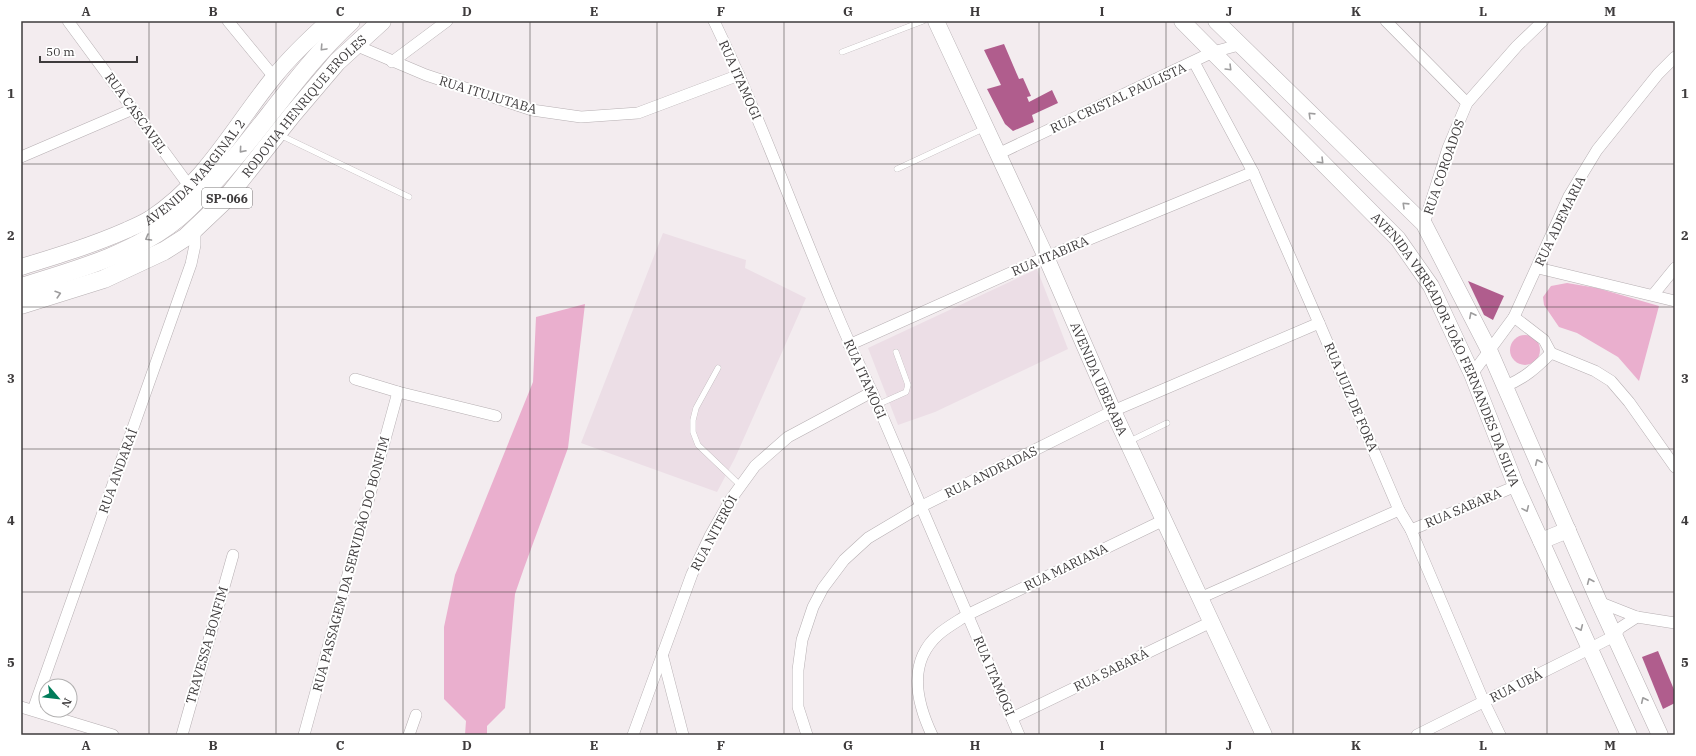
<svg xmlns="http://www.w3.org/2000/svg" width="1696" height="756" viewBox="0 0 1696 756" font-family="'IBM Plex Serif',serif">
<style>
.built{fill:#ecdee6}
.green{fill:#eaafce}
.building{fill:#b05d8d}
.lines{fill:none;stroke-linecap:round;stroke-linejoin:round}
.lane-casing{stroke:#b6afb2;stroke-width:6}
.street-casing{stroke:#b6afb2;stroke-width:12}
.secondary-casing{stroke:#b6afb2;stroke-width:17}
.primary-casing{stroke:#b6afb2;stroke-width:19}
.lane{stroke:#fff;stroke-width:5.5}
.street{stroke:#fff;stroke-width:11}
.secondary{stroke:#fff;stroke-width:16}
.primary{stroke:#fff;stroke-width:18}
.oneway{stroke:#9e9d9e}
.grid{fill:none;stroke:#3e3b3c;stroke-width:1;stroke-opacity:0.55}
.labels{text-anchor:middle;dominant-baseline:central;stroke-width:4;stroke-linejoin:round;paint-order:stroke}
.shield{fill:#fff;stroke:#787676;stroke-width:1}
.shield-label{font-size:12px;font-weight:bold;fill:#3e3b3c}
.street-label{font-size:13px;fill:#3e3b3c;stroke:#fff}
.neatline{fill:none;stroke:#3e3b3c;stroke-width:1.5}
.grid-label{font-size:13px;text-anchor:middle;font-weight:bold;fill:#3e3b3c}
</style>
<rect width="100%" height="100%" fill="#f3ecef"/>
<g class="built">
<polygon points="663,233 746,260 745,268 806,298 735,458 717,492 581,443"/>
<polygon points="1037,269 1068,349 935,412 898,425 868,348"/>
</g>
<g class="green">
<polygon points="1567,283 1597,288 1659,306 1639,381 1618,357 1577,333 1559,327 1544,305 1543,297 1551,286"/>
<polygon points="585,304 568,448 524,568 515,594 505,708 487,726 487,735 465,735 466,721 444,699 444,627 455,575 533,382 536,317"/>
<circle cx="1525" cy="350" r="15"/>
</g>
<g class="building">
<polygon points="1004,44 1019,79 1023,78 1031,96 1027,97 1029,102 1052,90 1058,103 1032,115 1034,122 1013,131 1005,124 987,89 1001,85 984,50"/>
<polygon points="1468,281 1504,296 1493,320 1484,315"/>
<polygon points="1658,651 1675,692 1675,703 1663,709 1642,657"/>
</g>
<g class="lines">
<g class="lane-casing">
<g id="lane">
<polyline points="842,52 923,21"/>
<polyline points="280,135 409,197"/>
<polyline points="897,169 985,128"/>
<polyline points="718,368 696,408 693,420 693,432 698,445 741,486"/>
<polyline points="877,405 906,392 908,385 896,352"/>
<polyline points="1128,442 1167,423"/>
</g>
</g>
<g class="street-casing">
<g id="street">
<polyline points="68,21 190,187"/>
<polyline points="228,21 274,77"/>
<path d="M 714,21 C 772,142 814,271 872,392 L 1019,735"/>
<polyline points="1386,21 1467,103"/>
<polyline points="355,45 426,75 532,110 581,117 638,113 739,75"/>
<polyline points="392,62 447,21"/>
<polyline points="1194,62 1253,172 1319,323 1399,510 1411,530 1484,702 1500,735"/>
<polyline points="998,154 1213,52 1239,45"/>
<polyline points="21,157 133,109"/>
<polyline points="1424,224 1448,148 1467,103 1517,46 1543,21"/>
<polyline points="1538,268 1675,301"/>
<polyline points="1653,295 1675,268"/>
<polyline points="1514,317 1544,340 1551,353 1595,371 1611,381 1629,402 1675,467"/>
<polyline points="849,345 1046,257 1253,172"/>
<polyline points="1472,374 1514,317 1569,196 1597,150 1658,74 1675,57"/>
<polyline points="355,379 398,392 496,416"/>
<path d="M 1505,386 C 1524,379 1537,367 1551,353"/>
<polyline points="1411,530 1516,486"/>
<polyline points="1200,598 1399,510"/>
<polyline points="1599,602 1637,617 1675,623"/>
<polyline points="662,654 683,735"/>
<polyline points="21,707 113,735"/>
<polyline points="33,710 191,264 195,245 195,229"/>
<polyline points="1012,718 1211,622"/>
<polyline points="182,735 233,555"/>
<polyline points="304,735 398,392"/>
<polyline points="409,735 416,715"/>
<polyline points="633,735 692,574 710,536 731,499 755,466 788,437 872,392"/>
<polyline points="807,735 798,707 798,670 802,640 813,607 823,588 844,560 868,538 920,507 1113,411 1319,323"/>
<path d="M 932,735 C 916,701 907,662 939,634 C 947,627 958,621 967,615 L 1164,520"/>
<polyline points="1417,735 1589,649 1614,636 1620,628 1637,617"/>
</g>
</g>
<g class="secondary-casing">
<g id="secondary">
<path id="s1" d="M 936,21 L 1046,257 L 1113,411 L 1264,735"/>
<path id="s2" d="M 1182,21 L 1398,239 L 1431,286 L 1472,374 L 1516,486 L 1629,735"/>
<polyline points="1216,21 1424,224 1489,350 1599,602 1660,735"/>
<path id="s3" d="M 21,267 C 57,256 93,245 127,230 C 135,226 144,223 151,218 C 206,182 234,126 274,77 C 290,57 310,38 329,21"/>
<polyline points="1541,541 1568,530"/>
</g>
</g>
<g class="primary-casing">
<g id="primary">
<path d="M 21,287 C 73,271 135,254 178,218 C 194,205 208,188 222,173 C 266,123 302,66 351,21"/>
<path id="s4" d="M 21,305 L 104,279 L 164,251 L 186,237 L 224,201 L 292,115 L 337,62 L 382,21"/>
</g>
</g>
<use href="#lane" class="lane"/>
<use href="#street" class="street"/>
<use href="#secondary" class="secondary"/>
<use href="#primary" class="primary"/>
</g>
<defs><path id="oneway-chevron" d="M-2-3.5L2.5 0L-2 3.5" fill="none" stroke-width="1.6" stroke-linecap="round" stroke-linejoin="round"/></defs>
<g class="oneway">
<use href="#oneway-chevron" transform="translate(323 48) rotate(133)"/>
<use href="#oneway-chevron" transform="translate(1229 68) rotate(45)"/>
<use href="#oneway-chevron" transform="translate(1311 115) rotate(-136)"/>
<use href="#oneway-chevron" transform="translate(242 150) rotate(131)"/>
<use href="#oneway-chevron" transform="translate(1321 161) rotate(45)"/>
<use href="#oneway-chevron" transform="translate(1405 205) rotate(-136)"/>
<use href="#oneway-chevron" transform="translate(148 238) rotate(150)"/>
<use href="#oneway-chevron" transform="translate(58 294) rotate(-17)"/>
<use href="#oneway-chevron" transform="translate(1472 315) rotate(-117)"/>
<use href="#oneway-chevron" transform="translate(1538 462) rotate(-114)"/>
<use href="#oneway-chevron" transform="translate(1526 509) rotate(66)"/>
<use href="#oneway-chevron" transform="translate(1590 581) rotate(-113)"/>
<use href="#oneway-chevron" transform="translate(1580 628) rotate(66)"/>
<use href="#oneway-chevron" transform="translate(1644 700) rotate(-115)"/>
</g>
<path class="grid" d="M 149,21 L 149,735M 276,21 L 276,735M 403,21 L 403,735M 530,21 L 530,735M 657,21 L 657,735M 784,21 L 784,735M 912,21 L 912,735M 1039,21 L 1039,735M 1166,21 L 1166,735M 1293,21 L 1293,735M 1420,21 L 1420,735M 1547,21 L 1547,735M 21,164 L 1675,164M 21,307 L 1675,307M 21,449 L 1675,449M 21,592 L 1675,592"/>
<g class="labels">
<rect class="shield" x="202" y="188" width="50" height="20" rx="3"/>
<g class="shield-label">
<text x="227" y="198">SP-066</text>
</g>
<g class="street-label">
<text transform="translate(740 80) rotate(66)">RUA ITAMOGI</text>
<text transform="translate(488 95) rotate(17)">RUA ITUJUTABA</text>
<text transform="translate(1118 98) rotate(-25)">RUA CRISTAL PAULISTA</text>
<text stroke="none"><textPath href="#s4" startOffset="356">RODOVIA HENRIQUE EROLES</textPath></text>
<text transform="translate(136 113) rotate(54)">RUA CASCAVEL</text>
<text transform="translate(1444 167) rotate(-71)">RUA COROADOS</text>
<text stroke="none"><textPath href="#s3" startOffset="203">AVENIDA MARGINAL 2</textPath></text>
<text transform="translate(1560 221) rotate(-64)">RUA ADEMARIA</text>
<text transform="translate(1050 256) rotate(-23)">RUA ITABIRA</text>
<text stroke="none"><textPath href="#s2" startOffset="427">AVENIDA VEREADOR JOÃO FERNANDES DA SILVA</textPath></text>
<text stroke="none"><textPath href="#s1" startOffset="393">AVENIDA UBERABA</textPath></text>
<text transform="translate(865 379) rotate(66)">RUA ITAMOGI</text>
<text transform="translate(1351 397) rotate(67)">RUA JUIZ DE FORA</text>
<text transform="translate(118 471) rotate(-70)">RUA ANDARAÍ</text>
<text transform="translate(991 472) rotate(-26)">RUA ANDRADAS</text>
<text transform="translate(1463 508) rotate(-23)">RUA SABARA</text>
<text transform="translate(714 533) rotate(-62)">RUA NITERÓI</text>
<text transform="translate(351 564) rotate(-75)">RUA PASSAGEM DA SERVIDÃO DO BONFIM</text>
<text transform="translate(1066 567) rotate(-26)">RUA MARIANA</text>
<text transform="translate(207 645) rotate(-74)">TRAVESSA BONFIM</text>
<text transform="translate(1111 670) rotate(-26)">RUA SABARÁ</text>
<text transform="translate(994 676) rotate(67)">RUA ITAMOGI</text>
<text transform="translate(1516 686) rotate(-27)">RUA UBÁ</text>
</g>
</g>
<rect width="1696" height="756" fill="none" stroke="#ffffff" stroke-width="44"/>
<g transform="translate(58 698) rotate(118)"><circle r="19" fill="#ffffff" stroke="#b2b1b1"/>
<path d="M0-3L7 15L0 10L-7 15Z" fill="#007c5a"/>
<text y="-6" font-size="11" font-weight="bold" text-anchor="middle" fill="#3e3b3c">N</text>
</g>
<path d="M40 56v6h97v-6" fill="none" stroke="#3e3b3c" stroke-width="2"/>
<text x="46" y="56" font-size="12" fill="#3e3b3c" stroke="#ffffff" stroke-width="3" paint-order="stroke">50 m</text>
<rect x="22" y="22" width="1652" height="712" class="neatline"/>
<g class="grid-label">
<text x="86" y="16">A</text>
<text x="213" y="16">B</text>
<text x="340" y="16">C</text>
<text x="467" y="16">D</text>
<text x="594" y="16">E</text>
<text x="721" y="16">F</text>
<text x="848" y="16">G</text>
<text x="975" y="16">H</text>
<text x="1102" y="16">I</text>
<text x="1229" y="16">J</text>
<text x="1356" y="16">K</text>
<text x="1483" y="16">L</text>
<text x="1610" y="16">M</text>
<text x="11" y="98">1</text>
<text x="1685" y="98">1</text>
<text x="11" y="240">2</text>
<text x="1685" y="240">2</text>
<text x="11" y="383">3</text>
<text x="1685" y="383">3</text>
<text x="11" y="525">4</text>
<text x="1685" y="525">4</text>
<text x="11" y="667">5</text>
<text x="1685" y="667">5</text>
<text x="86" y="750">A</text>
<text x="213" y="750">B</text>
<text x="340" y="750">C</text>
<text x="467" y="750">D</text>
<text x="594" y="750">E</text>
<text x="721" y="750">F</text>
<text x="848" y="750">G</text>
<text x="975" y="750">H</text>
<text x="1102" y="750">I</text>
<text x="1229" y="750">J</text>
<text x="1356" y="750">K</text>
<text x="1483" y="750">L</text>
<text x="1610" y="750">M</text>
</g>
</svg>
